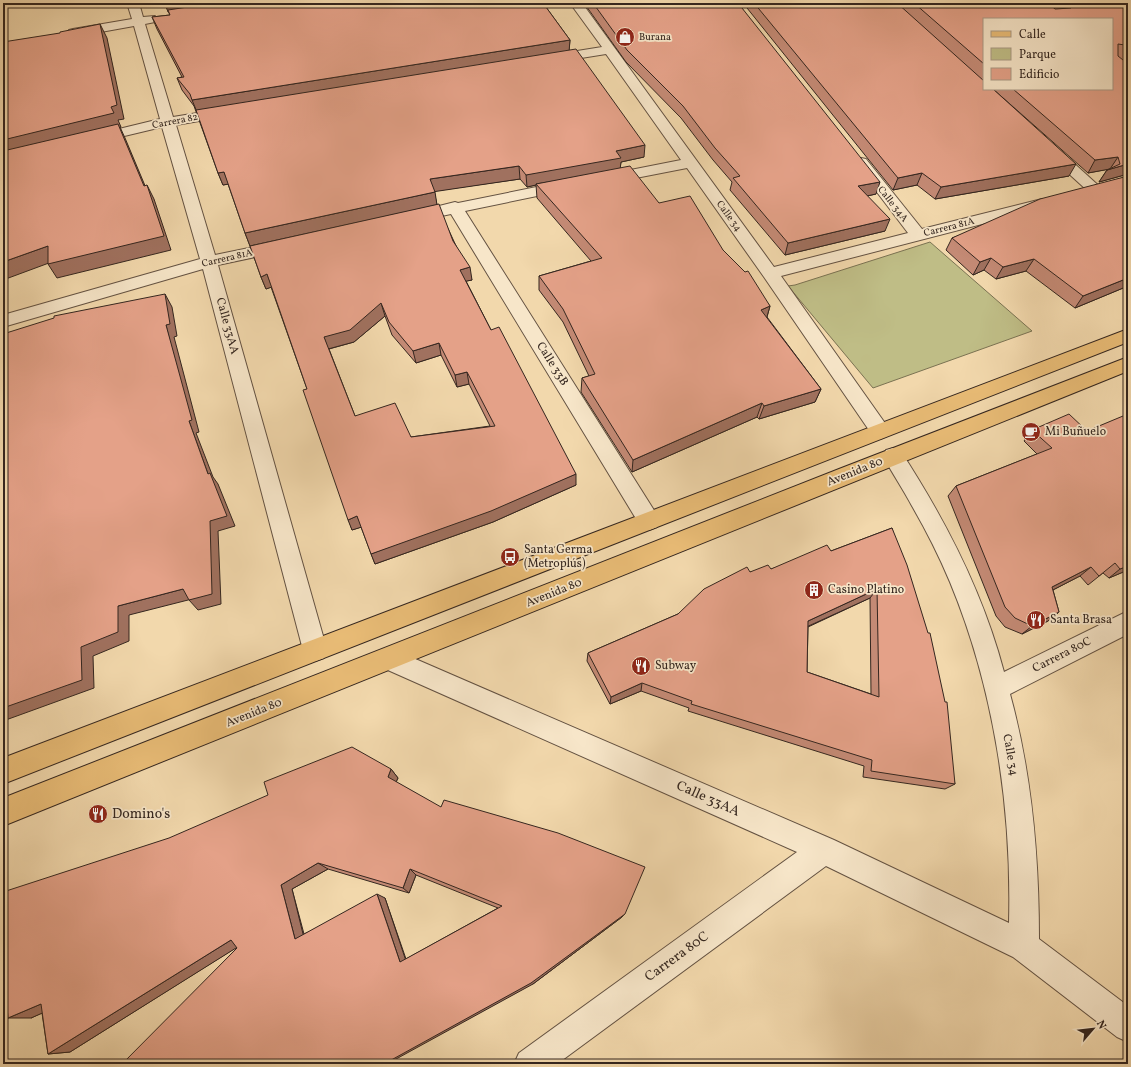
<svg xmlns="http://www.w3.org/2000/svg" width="1131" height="1067" viewBox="0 0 1131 1067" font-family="Vollkorn,serif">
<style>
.green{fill:#bfbd86;stroke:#7a7252}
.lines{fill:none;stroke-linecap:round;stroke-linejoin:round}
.street-casing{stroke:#645242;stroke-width:2}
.primary-casing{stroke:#34261f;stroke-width:2}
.street{fill:#f7e6c9;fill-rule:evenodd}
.primary{fill:#e9bc76;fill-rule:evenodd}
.wall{fill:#c48a75;stroke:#34261f;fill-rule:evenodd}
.shaded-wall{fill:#a0715f;stroke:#34261f}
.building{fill:#e4a188;stroke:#34261f;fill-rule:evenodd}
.labels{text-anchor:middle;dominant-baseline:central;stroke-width:3.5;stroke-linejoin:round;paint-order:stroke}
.far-poi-label{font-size:10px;fill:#34261f;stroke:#f7e6c9;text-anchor:start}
.far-street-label{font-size:10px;fill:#34261f;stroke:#f7e6c9}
.street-label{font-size:12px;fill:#34261f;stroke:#f7e6c9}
.poi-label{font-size:12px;fill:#34261f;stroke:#f7e6c9;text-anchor:start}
.near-street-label{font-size:14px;fill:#34261f;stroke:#f7e6c9}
.near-poi-label{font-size:14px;fill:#34261f;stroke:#f7e6c9;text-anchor:start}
</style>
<rect width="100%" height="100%" fill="#f2d8ac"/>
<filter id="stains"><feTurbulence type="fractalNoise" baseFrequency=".005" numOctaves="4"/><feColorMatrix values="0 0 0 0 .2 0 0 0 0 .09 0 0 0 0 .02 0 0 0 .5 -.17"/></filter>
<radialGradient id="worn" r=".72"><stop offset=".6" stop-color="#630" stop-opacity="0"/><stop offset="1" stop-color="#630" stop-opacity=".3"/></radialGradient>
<polygon class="green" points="930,242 1032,331 873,388 788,286 795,285"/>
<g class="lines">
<g class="street-casing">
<g id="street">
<polygon points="127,3 139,3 143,17 155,16 157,19 155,22 145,24 173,117 228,108 233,109 235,112 233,115 228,116 176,125 215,255 282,241 288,242 290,246 288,250 218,265 327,650 324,658 315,661 306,658 303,650 203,269 3,327 3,315 200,259 162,127 95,143 90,142 88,139 90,136 160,119 134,26 73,37 69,36 67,33 69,30 73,29 132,19"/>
<polygon points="570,3 582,3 774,267 908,233 854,162 856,159 861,158 866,159 922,229 1042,199 1048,201 1050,204 1048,207 781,276 887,426 890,431 887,436 880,439 873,436 764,277 687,168 605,184 600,182 597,179 600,176 681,160 606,54 550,63 546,62 544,59 546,56 602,47"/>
<polygon points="1050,145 1055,146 1100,187 1103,190 1100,193 1095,195 1090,193 1045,152 1043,149 1045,146"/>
<polygon points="566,181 571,183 574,186 571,189 465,211 657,515 660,521 657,527 649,530 641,527 451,214 413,222 407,220 405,217 407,214 455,202 458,203"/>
<path d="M 893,448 L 900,450 C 945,519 983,592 1004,672 L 1128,611 L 1128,634 L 1010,694 C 1032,774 1039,856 1039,939 L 1128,1006 L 1128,1042 L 1117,1037 L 1013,957 L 826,866 L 557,1064 L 514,1064 L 519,1053 L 797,852 L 381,667 L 378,659 L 381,651 L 390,648 L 834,840 L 1009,923 C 1012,808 994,688 950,582 C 939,556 926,530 912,506 C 903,489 892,473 883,456 L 886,450 Z"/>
</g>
</g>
<g class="primary-casing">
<g id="primary">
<polygon points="1128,329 1128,342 3,784 3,758"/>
<polygon points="1128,357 1128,371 3,826 3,798 839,469"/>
</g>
</g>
<use href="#street" class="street"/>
<use href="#primary" class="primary"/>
</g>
<g class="wall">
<path d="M 164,3 L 543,3 L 570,40 L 569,50 L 644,157 L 621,162 L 620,168 L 659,203 L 723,250 L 770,306 L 767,317 L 821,389 L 815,402 L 759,419 L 757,417 L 632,472 L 581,392 L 582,378 L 589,376 L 563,322 L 539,290 L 539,276 L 591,261 L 537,198 L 536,185 L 527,187 L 520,179 L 434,191 L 437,205 L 472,280 L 466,281 L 491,330 L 576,485 L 493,522 L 375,564 L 361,527 L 352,530 L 307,389 L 271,287 L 266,289 L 261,277 L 250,246 L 245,233 L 228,184 L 223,185 L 218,173 L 194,106 L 182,90 L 177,78 L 182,77 L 157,29 L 152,17 L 170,15 ZM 385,316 L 392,335 L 416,363 L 441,355 L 457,387 L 469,384 L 490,426 L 411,437 L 355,416 L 329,349 L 354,342 Z"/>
<polygon points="584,3 738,3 876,194 867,196 885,231 785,255 730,190 732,182 713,160 681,118 626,62"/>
<polygon points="743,3 1128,3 1128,174 1099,182 1107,170 1109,169 1088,173 993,89 1112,89 984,19 984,81 1069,176 935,199 917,185 893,190"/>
<polygon points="1128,176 1128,286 1075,308 1026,271 996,279 984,270 973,275 946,250 952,238"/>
<polygon points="1128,416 1128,570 1109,578 1103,573 1088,585 1080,576 1053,590 1059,612 1048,621 1022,634 1005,627 996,616 948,496 956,486 1037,454 1024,441 1032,430 1087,431"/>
<path d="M 892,528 L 955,784 L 945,789 L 863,777 L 864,766 L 688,711 L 689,708 L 641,691 L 610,704 L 587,661 L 588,653 L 678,614 L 750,572 L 771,569 L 831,551 ZM 870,598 L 871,694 L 807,672 L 808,627 Z"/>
<path d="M 391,769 L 398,778 L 396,782 L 622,917 L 533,984 L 237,948 L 237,947 L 70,1052 L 48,1054 L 42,1013 L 31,1018 ZM 328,869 L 409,893 L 416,875 L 498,908 L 406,959 L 385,898 L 304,934 L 292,889 Z"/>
</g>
<g class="shaded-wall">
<polygon points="165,3 230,3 168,12"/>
<polygon points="100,24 107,38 124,119 118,120 121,127 120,127 125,138 151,200 3,156 3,140 111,107"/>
<polygon points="570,40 569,52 197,112 192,100"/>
<polygon points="645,145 644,157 621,162 620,170 536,184 536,185 527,187 526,175 616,151"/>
<polygon points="1118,157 1110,169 1088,173 1095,160"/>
<polygon points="1076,164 1069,176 935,199 941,187"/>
<polygon points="1128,164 1128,174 1099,182 1107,170"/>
<polygon points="519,166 520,179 432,192 430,179"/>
<polygon points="224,172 229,184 223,185 218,173"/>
<polygon points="922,173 917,185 893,190 898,178"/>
<polygon points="880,182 876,194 853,199 858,186"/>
<polygon points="147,185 154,199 171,250 57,278 48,264"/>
<polygon points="435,192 437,205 250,246 245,233"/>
<polygon points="890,219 885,231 785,255 788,243"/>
<polygon points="48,246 57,260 3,280 3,262"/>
<polygon points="991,258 984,270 973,275 980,262"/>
<polygon points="1034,259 1026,271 996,279 1003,267"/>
<polygon points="470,267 472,280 462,282 460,270"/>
<polygon points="267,274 272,287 266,289 261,277"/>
<polygon points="1128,278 1128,286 1075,308 1083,296"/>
<polygon points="165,294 172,307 177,336 174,337 199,432 196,433 213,477 218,484 235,526 218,531 221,604 198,610 189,600 208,474 189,421 166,325"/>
<polygon points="381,303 385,316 354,342 328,349 324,337"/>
<polygon points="770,306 766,320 761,310"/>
<polygon points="439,343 441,355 416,363 413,351"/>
<polygon points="467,372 469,384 457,387 455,375"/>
<polygon points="821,389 815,402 759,419 764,406"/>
<polygon points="762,403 757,417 632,472 633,460"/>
<polygon points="576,474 576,485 493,522 375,564 371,554"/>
<polygon points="357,516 362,527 352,530 348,520"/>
<polygon points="1128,566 1128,570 1109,578 1120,569"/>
<polygon points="1091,567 1080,576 1041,596 1052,587"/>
<polygon points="183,589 192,599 129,615 129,641 93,656 94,688 3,721 3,708 81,647 118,606"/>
<polygon points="877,589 870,598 802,629 808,621"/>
<polygon points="1059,612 1048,621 1022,634 1032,626"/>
<polygon points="642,683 641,691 610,704 611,697"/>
<polygon points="391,769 398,778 394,786 388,777"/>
<polygon points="318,863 328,869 292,889 305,942 295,939 281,885"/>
<polygon points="410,869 416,875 409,893 403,888"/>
<polygon points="377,894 385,898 407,964 400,962"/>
<polygon points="625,914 622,917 533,984 387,1064 384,1064"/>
<polygon points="231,940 244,943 70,1052 48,1054"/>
<polygon points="41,1004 63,1004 31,1018 8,1018"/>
</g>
<g class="building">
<polygon points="214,3 543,3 570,40 192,100 190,94 177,78 184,77 152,17 170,15 168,10"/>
<polygon points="593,3 738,3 880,182 858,186 890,219 788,243 733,178 740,176 715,148 683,106 627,50"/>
<polygon points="754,3 897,3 984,81 984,89 993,89 1076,164 941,187 922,173 898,178"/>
<polygon points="914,3 1048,3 1055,9 1071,8 1071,6 1067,3 1128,3 1128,48 1125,45 1118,44 1118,56 1128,64 1128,164 1107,170 1120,164 1118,157 1095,160 1013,89 1112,89 1112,19 984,19 984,64"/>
<polygon points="100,24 117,105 111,107 114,113 3,140 3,42 60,33 60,32"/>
<polygon points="576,49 645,145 616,151 621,158 526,175 519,166 430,179 435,192 245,233 224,172 218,173 196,110"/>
<polygon points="118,124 144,186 147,185 164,236 48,264 48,246 3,262 3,151"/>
<polygon points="630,166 659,203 690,196 723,250 745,272 748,271 770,306 761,310 821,389 764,406 762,403 633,460 582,378 595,374 563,309 539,276 602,258 536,184"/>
<polygon points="1128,176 1128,278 1083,296 1034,259 1003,267 991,258 980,262 952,238 1040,199"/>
<path d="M 439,204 L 453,241 L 470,267 L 460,270 L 491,330 L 499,327 L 576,474 L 491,511 L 371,554 L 357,516 L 348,520 L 303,390 L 307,389 L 267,274 L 261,277 L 250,246 ZM 381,303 L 389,322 L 413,351 L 439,343 L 455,375 L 467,372 L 495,426 L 411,437 L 395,403 L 355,416 L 324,337 L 350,330 Z"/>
<polygon points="165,294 170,324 166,325 192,420 189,421 208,474 210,473 227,516 210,521 212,594 189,600 183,589 118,606 118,632 81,647 82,680 3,708 3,334 54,318 54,316"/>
<polygon points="1069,414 1087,431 1123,416 1125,417 1128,416 1128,566 1120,569 1115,563 1099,576 1091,567 1052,587 1059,612 1032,626 1015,618 1005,607 956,486 1052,448 1032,430"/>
<path d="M 892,528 L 907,565 L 928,633 L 930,633 L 945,702 L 947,702 L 955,784 L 871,771 L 872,760 L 691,704 L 692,701 L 642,683 L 611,697 L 588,653 L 678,614 L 704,589 L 747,567 L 750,572 L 768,565 L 771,569 L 827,545 L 831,551 ZM 877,589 L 879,697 L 807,672 L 808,621 Z"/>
<path d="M 352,747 L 391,769 L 388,777 L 441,807 L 444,800 L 558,833 L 645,867 L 625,914 L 531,983 L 384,1064 L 122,1064 L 237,948 L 231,940 L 48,1054 L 41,1004 L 8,1018 L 3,963 L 3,892 L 169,838 L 268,795 L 264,782 ZM 318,863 L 403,888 L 410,869 L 502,906 L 400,962 L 377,894 L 295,939 L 281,885 Z"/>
</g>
<defs>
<g id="shop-disc" transform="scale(1)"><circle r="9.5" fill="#8f2418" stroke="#f7e6c9"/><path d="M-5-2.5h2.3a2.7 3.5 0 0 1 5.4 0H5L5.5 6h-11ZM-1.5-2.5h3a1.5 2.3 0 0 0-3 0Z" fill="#fff"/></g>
<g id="cafe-disc" transform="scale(1)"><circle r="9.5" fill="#8f2418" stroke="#f7e6c9"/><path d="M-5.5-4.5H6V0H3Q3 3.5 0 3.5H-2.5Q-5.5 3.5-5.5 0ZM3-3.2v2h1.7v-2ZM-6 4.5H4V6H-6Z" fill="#fff"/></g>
<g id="bus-disc" transform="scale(1)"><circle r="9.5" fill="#8f2418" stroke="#f7e6c9"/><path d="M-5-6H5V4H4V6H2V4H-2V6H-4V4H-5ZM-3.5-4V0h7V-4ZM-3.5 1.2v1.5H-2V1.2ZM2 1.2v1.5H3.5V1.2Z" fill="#fff"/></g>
<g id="building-disc" transform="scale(1)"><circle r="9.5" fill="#8f2418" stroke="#f7e6c9"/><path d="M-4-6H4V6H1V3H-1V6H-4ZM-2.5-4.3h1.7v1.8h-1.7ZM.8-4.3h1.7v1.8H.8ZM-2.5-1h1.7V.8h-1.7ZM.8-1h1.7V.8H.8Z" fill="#fff"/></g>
<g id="restaurant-disc" transform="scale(1)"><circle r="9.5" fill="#8f2418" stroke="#f7e6c9"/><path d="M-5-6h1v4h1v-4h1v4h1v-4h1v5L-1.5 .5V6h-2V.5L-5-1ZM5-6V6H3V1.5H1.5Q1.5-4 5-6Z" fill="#fff"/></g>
</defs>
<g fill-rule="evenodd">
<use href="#shop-disc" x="625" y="37"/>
<use href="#cafe-disc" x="1031" y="432"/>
<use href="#bus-disc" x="510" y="557"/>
<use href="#building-disc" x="814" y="590"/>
<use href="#restaurant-disc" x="1036" y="620"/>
<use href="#restaurant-disc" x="641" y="666"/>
<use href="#restaurant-disc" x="98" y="814"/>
</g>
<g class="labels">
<g class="far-poi-label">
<text x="639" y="37">Burana</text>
</g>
<g class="far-street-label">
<text transform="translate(175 121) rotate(-11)">Carrera 82</text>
<text transform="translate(893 204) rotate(52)">Calle 34A</text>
<text transform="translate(729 216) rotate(54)">Calle 34</text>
<text transform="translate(949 227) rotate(-14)">Carrera 81A</text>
<text transform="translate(227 258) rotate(-13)">Carrera 81A</text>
</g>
<g class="street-label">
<text transform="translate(227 326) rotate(75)">Calle 33AA</text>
<text transform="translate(552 364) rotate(58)">Calle 33B</text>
<text transform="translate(855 472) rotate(-22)">Avenida 80</text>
<text transform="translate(554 593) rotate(-22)">Avenida 80</text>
<text transform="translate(1062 655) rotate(-27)">Carrera 80C</text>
<text transform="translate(254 713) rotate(-22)">Avenida 80</text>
<text transform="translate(1010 755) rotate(80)">Calle 34</text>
</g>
<g class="poi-label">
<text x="1045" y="432">Mi Buñuelo</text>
<text x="524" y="550">Santa Germa<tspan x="524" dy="14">(Metroplús)</tspan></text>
<text x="828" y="590">Casino Platino</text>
<text x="1050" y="620">Santa Brasa</text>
<text x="655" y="666">Subway</text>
</g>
<g class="near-street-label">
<text transform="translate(708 799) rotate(24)">Calle 33AA</text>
<text transform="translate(677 957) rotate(-36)">Carrera 80C</text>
</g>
<g class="near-poi-label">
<text x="112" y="814">Domino's</text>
</g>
</g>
<rect width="1131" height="1067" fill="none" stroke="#f2d8ac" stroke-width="16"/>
<rect x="4" y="4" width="1123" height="1059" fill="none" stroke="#34261f" stroke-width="2"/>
<rect x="8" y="8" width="1115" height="1051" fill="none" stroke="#34261f"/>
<rect x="983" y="18" width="130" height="72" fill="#f7e6c9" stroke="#a99985"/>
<rect x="991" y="31" width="20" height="6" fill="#e9bc76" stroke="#a99985"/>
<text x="1019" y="38" font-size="12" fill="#34261f">Calle</text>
<rect x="991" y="48" width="20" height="12" fill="#bfbd86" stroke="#a99985"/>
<text x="1019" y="58" font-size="12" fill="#34261f">Parque</text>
<rect x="991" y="68" width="20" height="12" fill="#e4a188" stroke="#a99985"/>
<text x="1019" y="78" font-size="12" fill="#34261f">Edificio</text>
<g transform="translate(1093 1029) rotate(62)" stroke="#f7e6c9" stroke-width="3" paint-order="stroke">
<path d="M0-3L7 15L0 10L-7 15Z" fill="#34261f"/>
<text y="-6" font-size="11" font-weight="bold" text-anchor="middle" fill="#34261f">N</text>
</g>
<rect width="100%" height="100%" filter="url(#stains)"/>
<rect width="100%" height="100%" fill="url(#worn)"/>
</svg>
